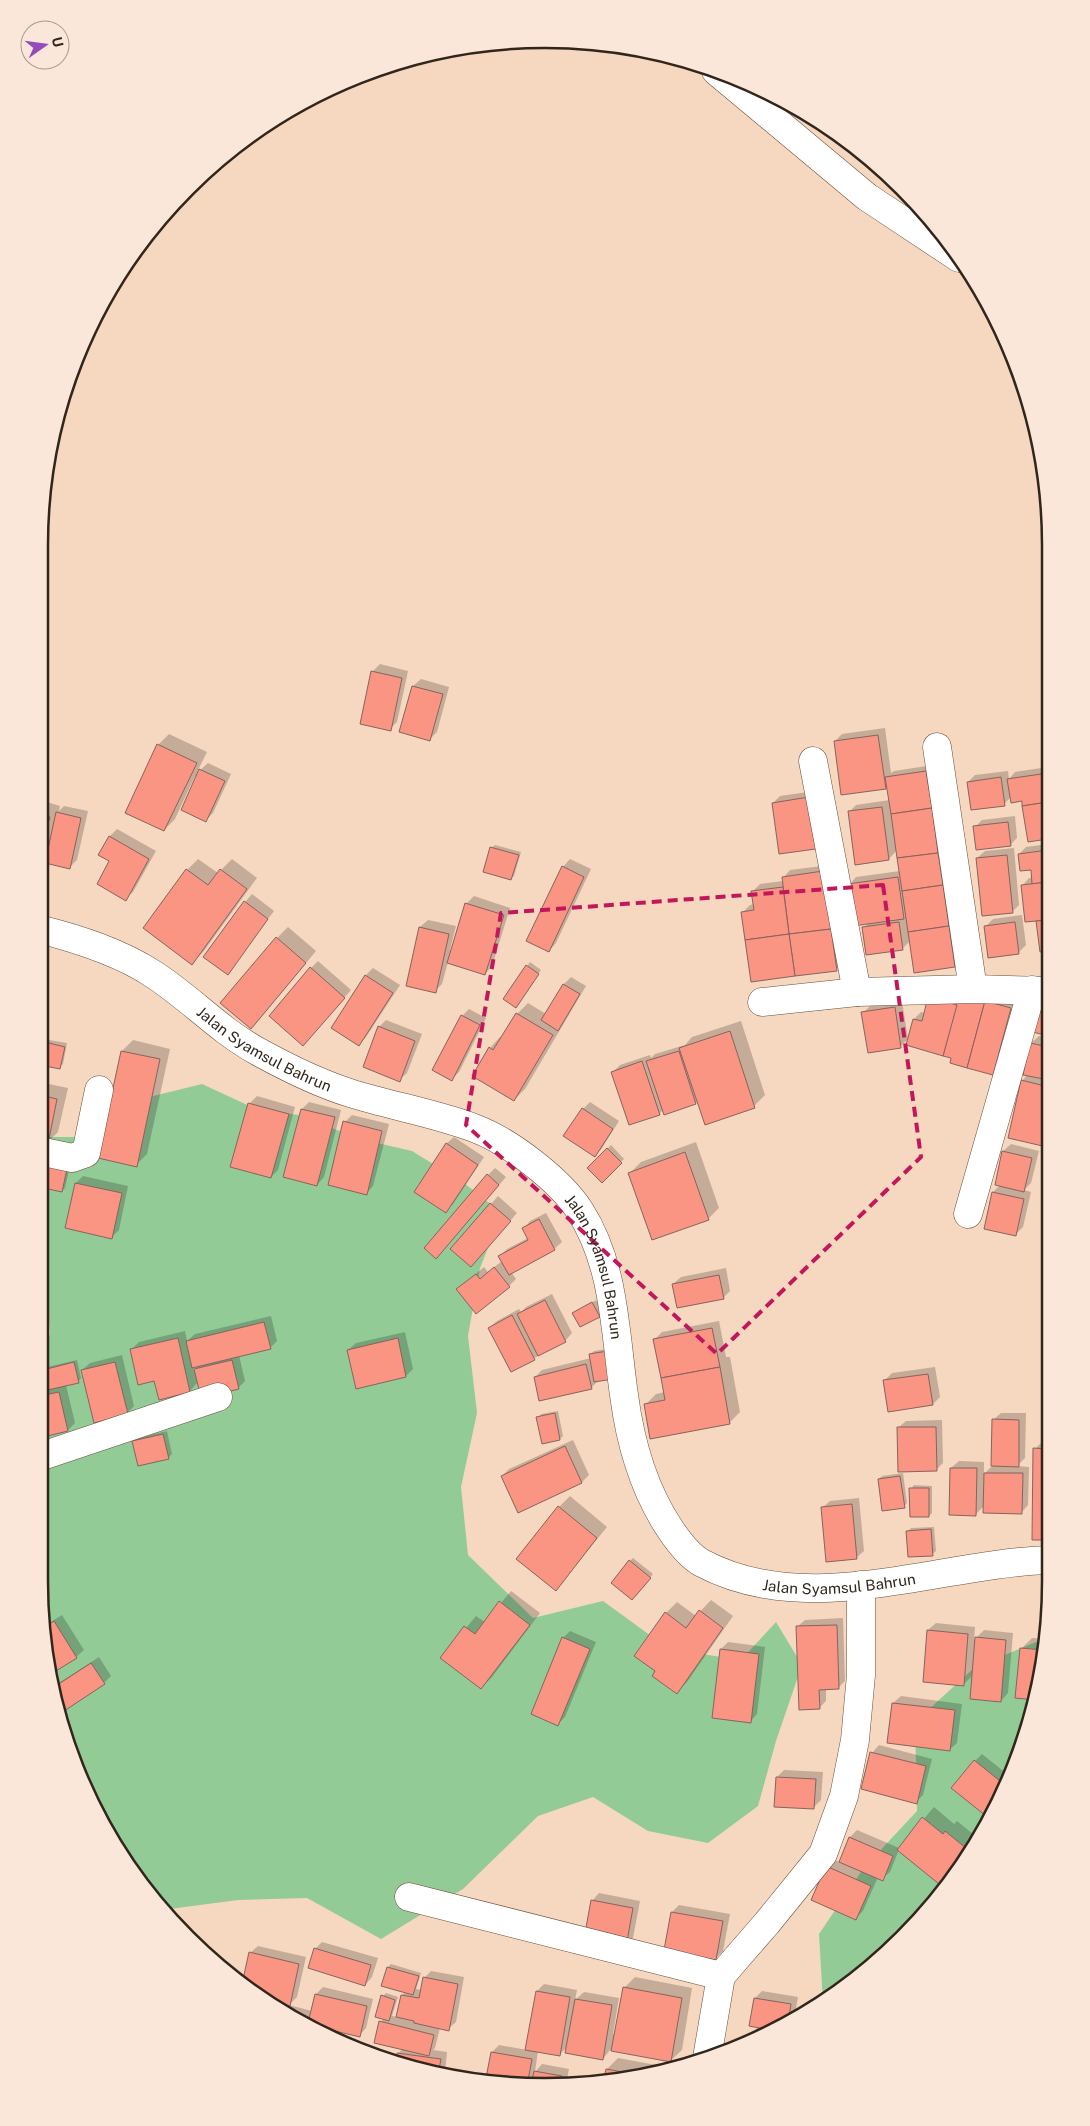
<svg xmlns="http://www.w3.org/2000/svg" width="1090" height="2126" viewBox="0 0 1090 2126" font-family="'Public Sans',sans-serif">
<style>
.green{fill:#93cb97}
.shadow{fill:#0003;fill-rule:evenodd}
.building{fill:#fa9584;stroke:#87635d}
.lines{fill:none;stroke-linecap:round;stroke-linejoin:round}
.minor-casing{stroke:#6a503b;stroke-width:29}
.minor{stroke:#fff;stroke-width:28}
.marked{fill:none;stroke:#c2185b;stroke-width:4;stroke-dasharray:10 6;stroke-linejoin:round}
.labels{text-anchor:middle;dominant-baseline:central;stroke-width:5;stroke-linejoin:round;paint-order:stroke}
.street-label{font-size:15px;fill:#31261c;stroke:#fae7d9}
.rim{fill:none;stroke:#31261c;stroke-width:2.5}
</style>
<rect width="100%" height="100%" fill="#f6d7bf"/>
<g class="green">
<polygon points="202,1084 258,1110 299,1115 360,1139 412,1151 464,1183 502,1213 480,1268 468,1336 477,1413 461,1487 468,1555 533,1618 603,1601 669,1649 741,1660 776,1622 802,1665 776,1741 758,1806 708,1843 648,1831 593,1797 538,1816 463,1889 381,1939 307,1898 238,1900 162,1910 144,1889 106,1834 66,1744 48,1679 39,1581 39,1360 50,1334 47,1292 39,1290 39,1137 88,1137 133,1101"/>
<path d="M 1046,1638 C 1042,1662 1041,1689 1034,1713 C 999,1829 927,1937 823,2002 L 819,1934 L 863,1869 L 917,1811 L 915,1722 L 975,1667 Z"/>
</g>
<g class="shadow">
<polygon points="380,664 408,671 397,722 390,729 372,672"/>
<polygon points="421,679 449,687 437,732 430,739 413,686"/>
<polygon points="40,686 48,691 40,704"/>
<polygon points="885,728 891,773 894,771 933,765 961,959 954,966 910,941 903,948 867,953 863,928 869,923 849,885 856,877 900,871 897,850 889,859 856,863 849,812 856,805 890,800 888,785 885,788 835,741 842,734"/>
<polygon points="169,734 207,752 196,774 208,763 231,774 213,813 206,820 197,777 195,776 175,819 164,830 158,745"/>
<polygon points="1048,767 1048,838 1023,800 1011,797 1004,804 968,782 975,775 1008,771 1009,779 1015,772"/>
<polygon points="822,790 822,847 773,803 780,796"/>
<polygon points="40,800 60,806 59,811 64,806 88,811 77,860 69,868 48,852 39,861"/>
<polygon points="1015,816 1017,838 1010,845 975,827 982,820"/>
<polygon points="117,829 156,851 133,892 125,899 111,861 100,854 110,836"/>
<polygon points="1048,844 1048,949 1041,950 1037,920 1022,886 1029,878 1033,878 1032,868 1019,854 1026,847"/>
<polygon points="495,845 521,852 514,876 511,879 491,848"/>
<polygon points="1014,848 1019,905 1012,912 977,858 985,851"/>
<polygon points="198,859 218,873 232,859 257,878 203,952 192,963 145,928 187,870"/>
<polygon points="570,859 591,869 556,943 549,951 563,867"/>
<polygon points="830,865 843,962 836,970 743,912 750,905 755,904 753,891 760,884 783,881 783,878 790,870"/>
<polygon points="252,894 274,911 227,973 245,902"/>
<polygon points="474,896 510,908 492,966 485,974 448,962 442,984 435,991 408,985 420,927 428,920 456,926 450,950 452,950 466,904"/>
<polygon points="1022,915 1026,945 1019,952 989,956 985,927 993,919"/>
<polygon points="288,927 316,951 262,1016 277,938"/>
<polygon points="318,961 351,990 310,1037 311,968"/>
<polygon points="530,962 541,970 519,1003 505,999"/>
<polygon points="373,968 400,985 366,1037 359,1045 333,1028 366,975"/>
<polygon points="571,977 586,986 525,1089 514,1100 490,1048 500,1037 502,1038 517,1014 528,1003 546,1014 564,984"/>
<polygon points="39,981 43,982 39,998"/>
<polygon points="929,998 1017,1001 1000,1066 993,1074 953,1057 914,1019 921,1012 926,1013"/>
<polygon points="1048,998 1048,1034 1035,1031 1041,1005"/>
<polygon points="902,1001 908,1039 901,1046 863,1013 870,1006"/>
<polygon points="469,1009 486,1018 459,1072 452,1079 462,1016"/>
<polygon points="386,1020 422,1034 407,1073 399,1080 379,1027"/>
<polygon points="741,1021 765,1095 754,1106 698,1100 696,1103 665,1113 664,1109 660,1113 630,1123 613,1072 620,1065 650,1055 651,1058 655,1054 685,1045 692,1037"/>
<polygon points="1039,1036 1049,1038 1049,1144 1047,1146 1022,1081 1028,1074 1031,1043"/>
<polygon points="49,1040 67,1043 63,1064 59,1068 46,1043"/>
<polygon points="133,1040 170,1049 147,1154 136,1165 122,1051"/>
<polygon points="39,1082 68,1088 58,1132 47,1143 39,1141"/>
<polygon points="257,1096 295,1107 278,1170 271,1177 232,1166 250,1103"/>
<polygon points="309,1102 341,1110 324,1177 317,1185 302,1109"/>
<polygon points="590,1102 619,1121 602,1148 595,1156 583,1109"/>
<polygon points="352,1115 389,1124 373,1186 366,1194 345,1122"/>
<polygon points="454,1137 484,1157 453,1204 446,1211 446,1144"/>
<polygon points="696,1142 719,1208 708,1219 630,1173 641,1162"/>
<polygon points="1011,1144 1039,1151 1031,1183 1024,1190 1031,1192 1023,1227 1016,1234 993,1192 1000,1185 1003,1151"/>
<polygon points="611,1145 624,1159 602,1181 589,1168"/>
<polygon points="70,1166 65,1188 62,1191 39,1186"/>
<polygon points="495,1168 506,1177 443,1250 488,1175"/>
<polygon points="83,1176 128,1186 119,1230 112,1237 76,1183"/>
<polygon points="498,1196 517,1213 471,1266 452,1249"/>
<polygon points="546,1213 562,1242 554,1249 511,1272 516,1279 509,1286 458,1289 484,1267 488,1272 502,1261 500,1256 507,1249 528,1238 523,1229 530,1221"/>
<polygon points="726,1268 730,1291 723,1298 673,1284 681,1277"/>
<polygon points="552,1294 572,1333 565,1341 511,1371 489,1328 497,1321 519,1309 521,1312 526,1307"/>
<polygon points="596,1300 602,1313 599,1316 574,1313"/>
<path d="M 271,1316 L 277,1341 L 270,1348 L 239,1355 L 245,1381 L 238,1388 L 198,1382 L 190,1391 L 160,1398 L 155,1379 L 131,1350 L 139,1342 L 185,1331 L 187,1341 L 195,1334 ZM 200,1364 L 194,1371 L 193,1366 Z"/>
<polygon points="719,1321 726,1357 730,1357 740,1412 729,1423 645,1405 656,1394 665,1392 655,1339 662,1332"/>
<polygon points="405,1332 413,1369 406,1376 348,1350 356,1343"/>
<polygon points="612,1348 599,1380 591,1388 535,1377 542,1370 591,1358 590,1355 594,1351"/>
<polygon points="122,1355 134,1406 127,1413 82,1370 90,1363"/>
<polygon points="77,1360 81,1378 78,1382 66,1385 75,1423 68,1430 39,1437 39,1392 44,1390 39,1371 43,1368"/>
<polygon points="935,1367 940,1397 933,1404 884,1381 892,1373"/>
<polygon points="558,1411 563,1436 560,1439 538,1418 541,1414"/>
<polygon points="1001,1413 1026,1413 1025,1458 1017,1466 1029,1467 1028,1505 1021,1513 984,1506 976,1514 951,1468 959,1461 984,1462 984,1474 993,1465 993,1420"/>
<polygon points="942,1420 943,1463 936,1470 898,1428 906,1421"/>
<polygon points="167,1431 172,1454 169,1457 134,1441 137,1438"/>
<polygon points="1046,1438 1050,1438 1050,1539 1035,1449"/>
<polygon points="573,1440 589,1475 582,1482 518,1511 502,1476 509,1469"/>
<polygon points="903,1473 907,1503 904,1506 879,1479 882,1476"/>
<polygon points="914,1485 932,1486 932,1513 929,1516 911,1489"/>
<polygon points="570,1496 607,1527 556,1589 559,1507"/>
<polygon points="859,1498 864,1551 856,1558 822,1508 830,1501"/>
<polygon points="934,1527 936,1551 932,1554 907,1532 911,1528"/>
<polygon points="633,1558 653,1574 636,1596 630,1561"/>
<polygon points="511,1591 540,1613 492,1677 481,1688 442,1657 476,1616 485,1622"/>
<polygon points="711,1600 733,1616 687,1682 676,1693 657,1671 666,1613 677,1602 696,1616"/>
<polygon points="62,1615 84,1650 76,1657 51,1673 47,1666 43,1627"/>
<polygon points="843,1618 845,1681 838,1688 826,1688 826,1701 819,1708 797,1627 805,1620"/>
<polygon points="936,1623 975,1627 974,1640 984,1630 1013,1633 1008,1693 1001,1701 973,1675 964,1684 928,1630"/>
<polygon points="570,1631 596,1642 565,1717 558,1724 563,1638"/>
<polygon points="1032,1638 1046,1639 1036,1699 1017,1697 1021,1649"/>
<polygon points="728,1642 765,1647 757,1714 750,1722 721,1649"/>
<polygon points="99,1657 111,1676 104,1683 58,1713 51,1688"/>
<polygon points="901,1696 962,1704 957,1743 949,1750 888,1742 893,1703"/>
<polygon points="879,1745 932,1759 923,1795 916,1802 872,1753"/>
<polygon points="982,1754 1007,1774 1013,1769 999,1805 991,1819 975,1761"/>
<polygon points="784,1770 823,1772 821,1800 814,1807 777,1777"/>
<polygon points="934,1807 954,1824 957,1821 979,1839 966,1862 944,1887 899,1850 890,1872 882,1879 878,1877 863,1911 856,1918 813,1900 834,1860 840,1862 850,1837 857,1830 899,1848"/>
<polygon points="599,1893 640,1901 633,1938 626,1946 592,1901"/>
<polygon points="679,1905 730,1914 723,1951 716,1958 672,1912"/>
<polygon points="322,1942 378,1958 372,1977 365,1985 315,1949"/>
<polygon points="258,1946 306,1957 297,1997 289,2005 312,2011 316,1994 323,1987 373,1999 366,2028 359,2036 340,2031 338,2042 292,2019 278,2010 285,2003 278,2001 276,2008 244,1985 250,1953"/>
<polygon points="391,1964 421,1973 416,1989 421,1990 424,1978 431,1971 464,1977 456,2022 448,2029 440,2028 435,2048 433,2050 447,2052 445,2072 440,2076 396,2062 398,2053 403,2049 380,2022 384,2019 383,1996 386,1993 398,1997 392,2016 398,2017 402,1995 406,1992 388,1967"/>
<polygon points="635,1977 692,1988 682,2050 670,2061 610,2050 603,2059 568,2046 559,2055 538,2051 535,2072 542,2064 569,2069 566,2084 512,2086 487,2083 492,2052 499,2045 527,2050 537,1991 544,1984 577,1990 575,2000 584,1992 619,1998 613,2034 615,2034 624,1988"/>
<polygon points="762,1991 798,1997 794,2020 769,2035 744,2044 745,2040 758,2027 750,2025 755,1998"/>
<polygon points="618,2058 678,2069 604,2083 607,2069"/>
</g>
<g class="building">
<polygon points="371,671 402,678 391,731 360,724"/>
<polygon points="412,686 443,694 430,741 399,732"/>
<polygon points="878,735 886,789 841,795 834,741"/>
<polygon points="157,744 197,763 164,831 125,813"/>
<polygon points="199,769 225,781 206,822 181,810"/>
<polygon points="926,771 932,808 891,814 885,777"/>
<polygon points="1048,773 1048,802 1022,806 1022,801 1011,803 1007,779"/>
<polygon points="1001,777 1005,806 971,810 967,782"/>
<polygon points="815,796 823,848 779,854 772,803"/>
<polygon points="1048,802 1048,839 1028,842 1022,806"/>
<polygon points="882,807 889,860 855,865 848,811"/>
<polygon points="932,808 938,853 897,858 891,814"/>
<polygon points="56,812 81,818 70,869 45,863"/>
<polygon points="40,814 50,817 39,852"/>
<polygon points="1008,822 1011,846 976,850 973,826"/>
<polygon points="109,836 149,859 126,901 97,884 109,861 98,855"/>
<polygon points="490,847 519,855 511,880 483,872"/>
<polygon points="1048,850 1048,882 1032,884 1031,870 1020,871 1018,854"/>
<polygon points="938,853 943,885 902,891 897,858"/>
<polygon points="1007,855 1013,913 982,916 976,858"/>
<polygon points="562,866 584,877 549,952 526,941"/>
<polygon points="186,869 208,885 220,869 247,889 192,965 143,928"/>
<polygon points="823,871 831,929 789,934 782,877"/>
<polygon points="898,877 904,919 853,926 848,884"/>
<polygon points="1048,882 1048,920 1025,922 1021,885"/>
<polygon points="943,885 949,926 908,932 902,891"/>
<polygon points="783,887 789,934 745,940 741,912 754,910 751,891"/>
<polygon points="244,901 268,919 228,975 203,957"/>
<polygon points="465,903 504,915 485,975 447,963"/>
<polygon points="1048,920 1048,951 1040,952 1036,921"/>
<polygon points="899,922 903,950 866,955 862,927"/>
<polygon points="1015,922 1019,954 988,958 984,926"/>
<polygon points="949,926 955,967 914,973 908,932"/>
<polygon points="419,927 449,934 436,993 406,986"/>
<polygon points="831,929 837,971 795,976 789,934"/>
<polygon points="789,934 795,976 751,982 745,940"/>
<polygon points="276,937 306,963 251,1029 220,1003"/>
<polygon points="526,965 539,974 516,1008 503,999"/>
<polygon points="310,967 345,998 303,1046 269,1016"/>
<polygon points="365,975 393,993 359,1046 331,1028"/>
<polygon points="563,984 580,994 558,1031 541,1020"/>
<polygon points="959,994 985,1001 967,1068 950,1063 951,1058 943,1056"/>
<polygon points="928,997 957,1005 943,1056 906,1045 913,1019 922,1021"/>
<polygon points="985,1001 1011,1008 993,1075 967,1068"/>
<polygon points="1040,1005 1048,1007 1048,1036 1033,1032"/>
<polygon points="895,1007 901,1048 868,1053 861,1012"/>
<polygon points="516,1013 553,1035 514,1101 472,1076 489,1047 493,1050"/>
<polygon points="461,1015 480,1025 452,1081 432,1070"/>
<polygon points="378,1026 415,1041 400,1082 363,1067"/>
<polygon points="730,1031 755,1108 705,1125 679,1048"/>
<polygon points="45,1042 65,1047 60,1069 40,1065"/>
<polygon points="1030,1043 1049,1047 1049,1080 1023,1075"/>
<polygon points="121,1051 160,1059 137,1167 98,1158"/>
<polygon points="679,1051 696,1104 664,1115 646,1061"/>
<polygon points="642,1061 660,1115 629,1125 611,1072"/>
<polygon points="1021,1080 1049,1087 1047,1147 1008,1138"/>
<polygon points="39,1095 57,1099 48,1144 39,1142"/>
<polygon points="248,1103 289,1114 271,1178 230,1167"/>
<polygon points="582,1108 613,1129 595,1157 563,1136"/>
<polygon points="301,1109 335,1117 317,1186 283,1177"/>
<polygon points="343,1121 382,1131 367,1195 328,1185"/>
<polygon points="446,1143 478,1165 446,1213 414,1192"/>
<polygon points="607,1148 622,1163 602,1183 587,1168"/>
<polygon points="1002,1151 1032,1158 1024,1192 995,1185"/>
<polygon points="685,1152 709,1220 652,1240 628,1173"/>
<polygon points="39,1163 67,1169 62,1192 39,1187"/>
<polygon points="487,1174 499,1185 436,1259 424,1248"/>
<polygon points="75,1183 122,1193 112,1239 65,1228"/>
<polygon points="992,1192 1024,1199 1016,1236 984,1229"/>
<polygon points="490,1203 511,1221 471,1267 450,1249"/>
<polygon points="539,1219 555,1250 509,1275 498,1256 528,1240 522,1228"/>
<polygon points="494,1267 510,1287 476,1314 456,1289 476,1274 480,1279"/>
<polygon points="719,1275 724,1299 677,1308 672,1284"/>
<polygon points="545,1300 566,1342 538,1356 517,1314"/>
<polygon points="592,1302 600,1317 580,1327 572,1313"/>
<polygon points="512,1315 535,1360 511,1372 488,1328"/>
<polygon points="264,1322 271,1349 192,1368 186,1341"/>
<polygon points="712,1328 720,1367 661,1378 653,1339"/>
<polygon points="178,1338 190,1392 159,1400 154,1381 138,1385 130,1349"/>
<polygon points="398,1338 406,1377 356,1389 347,1350"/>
<polygon points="608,1351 613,1379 594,1382 589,1354"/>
<polygon points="232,1360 239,1389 201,1398 194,1369"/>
<polygon points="74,1362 79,1383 43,1391 39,1371"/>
<polygon points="115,1362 128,1414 94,1423 81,1370"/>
<polygon points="586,1364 592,1389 539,1401 534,1377"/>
<polygon points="720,1367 730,1424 650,1439 644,1404 665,1400 661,1378"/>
<polygon points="928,1374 933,1405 888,1412 883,1380"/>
<polygon points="59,1392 68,1431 39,1438 39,1396"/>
<polygon points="555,1413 560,1440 542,1444 536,1417"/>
<polygon points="992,1419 1019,1420 1019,1467 991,1466"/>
<polygon points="897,1427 936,1427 937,1471 898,1472"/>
<polygon points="163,1434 169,1459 138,1466 132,1441"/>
<polygon points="565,1446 582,1483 518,1513 501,1476"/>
<polygon points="1033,1448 1050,1449 1050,1540 1032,1540"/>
<polygon points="950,1468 977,1468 976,1516 949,1515"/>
<polygon points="984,1473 1023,1473 1022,1514 983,1513"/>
<polygon points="900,1476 905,1508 882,1511 878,1479"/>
<polygon points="909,1488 929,1488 929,1517 910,1517"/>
<polygon points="852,1504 857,1559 826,1562 821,1507"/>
<polygon points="558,1506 597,1538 556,1591 516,1559"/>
<polygon points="931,1529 933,1556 908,1557 906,1531"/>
<polygon points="629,1560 651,1578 632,1600 611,1583"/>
<polygon points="499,1601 530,1625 481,1689 440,1658 464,1626 475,1634"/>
<polygon points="699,1610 723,1628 677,1694 652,1676 655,1671 634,1656 665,1612 686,1628"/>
<polygon points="54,1621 77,1658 51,1674 47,1669 43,1628"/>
<polygon points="837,1625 839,1689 819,1690 820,1709 799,1710 796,1626"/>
<polygon points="927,1630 968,1634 964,1686 923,1682"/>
<polygon points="562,1637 590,1649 558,1726 531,1714"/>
<polygon points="975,1637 1006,1640 1001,1702 970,1699"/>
<polygon points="1020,1648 1044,1650 1036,1700 1015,1698"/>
<polygon points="720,1649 759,1654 751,1723 712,1718"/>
<polygon points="91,1663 105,1684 58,1715 51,1689"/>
<polygon points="892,1703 955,1710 950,1751 887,1743"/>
<polygon points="870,1752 926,1766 917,1804 861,1789"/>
<polygon points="974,1760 1000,1781 1005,1775 1009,1779 999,1805 991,1820 951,1788"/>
<polygon points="776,1777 816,1779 814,1809 774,1807"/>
<polygon points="922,1817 943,1834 945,1831 972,1853 944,1888 897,1850"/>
<polygon points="849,1837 893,1856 883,1881 839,1862"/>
<polygon points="826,1866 871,1886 856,1920 811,1900"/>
<polygon points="591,1900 633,1908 626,1947 584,1939"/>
<polygon points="671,1912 723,1921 716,1960 664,1950"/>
<polygon points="314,1948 371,1965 365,1986 308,1968"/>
<polygon points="249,1952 299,1964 290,2006 264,1999 242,1984"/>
<polygon points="387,1967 419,1976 413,1995 381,1986"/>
<polygon points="423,1977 458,1984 449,2031 414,2023 414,2021 396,2017 401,1995 419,1998"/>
<polygon points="623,1987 682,1998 671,2062 611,2051"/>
<polygon points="536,1991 570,1997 560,2056 525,2050"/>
<polygon points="315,1994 367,2006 360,2037 335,2031 333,2040 307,2027"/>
<polygon points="381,1995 395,2000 389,2021 375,2017"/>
<polygon points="754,1998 791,2004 788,2023 775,2031 749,2026"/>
<polygon points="575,1999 612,2005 603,2060 565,2053"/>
<polygon points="282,2013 304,2018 302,2025"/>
<polygon points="379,2021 434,2035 429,2056 374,2043"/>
<polygon points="491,2052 532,2059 527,2086 512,2086 485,2083"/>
<polygon points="397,2053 441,2059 438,2075 395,2062"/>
<polygon points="606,2069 645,2076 603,2083"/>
<polygon points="534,2071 562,2076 561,2085 531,2086"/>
</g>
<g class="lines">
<g class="minor-casing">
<g id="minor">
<polyline points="716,71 867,197 959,258"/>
<polyline points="937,747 973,989"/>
<polyline points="813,761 857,992"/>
<path id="s1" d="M 39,929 C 78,939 120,952 153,974 C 189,997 219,1030 257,1051 C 286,1067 318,1083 350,1093 C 391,1106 434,1113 474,1128 C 509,1141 560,1180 580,1211 C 615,1265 615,1333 624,1395 C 630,1441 644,1490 670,1529 C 678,1541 689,1556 702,1563 C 809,1620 938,1563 1050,1560"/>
<polyline points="762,1002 857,992 973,989 1048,991"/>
<polyline points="39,1151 72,1158 86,1153 99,1090"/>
<polyline points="968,1214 1032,990"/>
<polyline points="39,1457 218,1397"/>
<polyline points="409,1897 721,1976"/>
<polyline points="707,2058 721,1976 767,1923 823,1854 844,1796 855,1740 861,1675 861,1585"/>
</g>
</g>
<use href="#minor" class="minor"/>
</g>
<path class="marked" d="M 883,885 L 921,1157 L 717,1354 L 466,1125 L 501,913 Z"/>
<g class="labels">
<g class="street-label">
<text stroke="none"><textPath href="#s1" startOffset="258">Jalan Syamsul Bahrun</textPath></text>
<text stroke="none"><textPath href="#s1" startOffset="678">Jalan Syamsul Bahrun</textPath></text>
<text stroke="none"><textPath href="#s1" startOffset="1142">Jalan Syamsul Bahrun</textPath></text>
</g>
</g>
<path d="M0 0H1090V2126H0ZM545 48H545A497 497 0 0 1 1042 545V1581A497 497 0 0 1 545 2078H545A497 497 0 0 1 48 1581V545A497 497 0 0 1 545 48Z" fill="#fae7d9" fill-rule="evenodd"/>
<path class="rim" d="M545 48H545A497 497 0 0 1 1042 545V1581A497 497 0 0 1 545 2078H545A497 497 0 0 1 48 1581V545A497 497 0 0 1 545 48Z"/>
<g transform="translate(45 45) rotate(76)"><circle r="24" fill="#fae7d9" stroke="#aa9a8d"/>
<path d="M0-4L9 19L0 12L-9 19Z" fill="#964abb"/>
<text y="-8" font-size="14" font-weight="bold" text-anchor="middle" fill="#31261c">U</text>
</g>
</svg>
